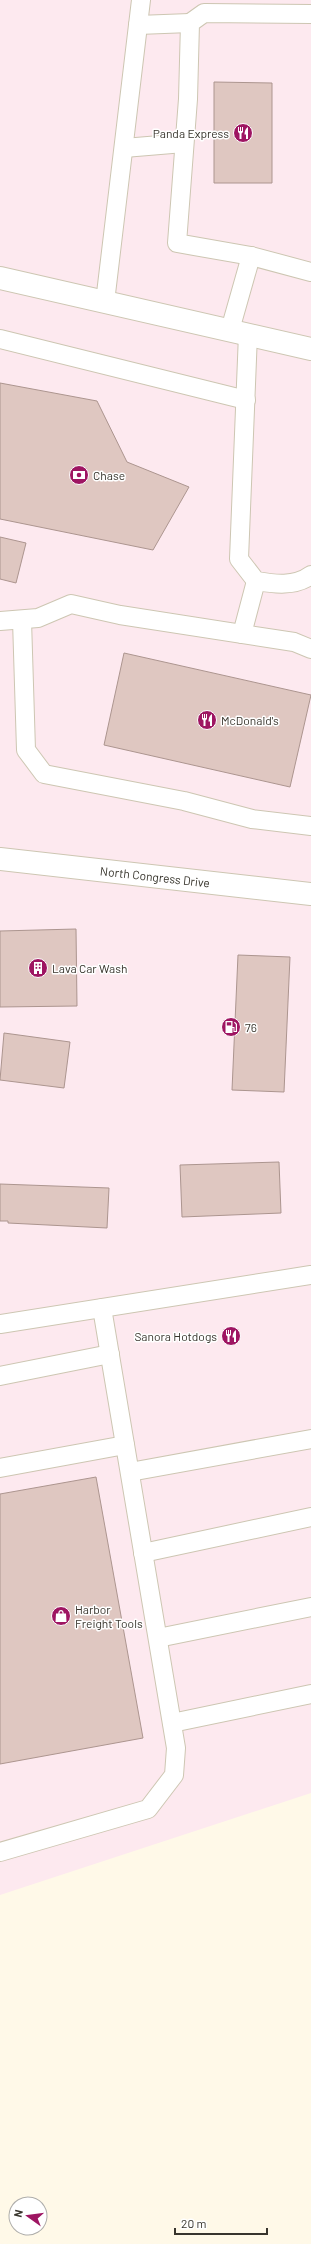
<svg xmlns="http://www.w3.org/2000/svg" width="311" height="2244" viewBox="0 0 311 2244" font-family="Barlow,sans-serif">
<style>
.commercial{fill:#fde9ef}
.building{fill:#dfc7c1;stroke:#ac958f}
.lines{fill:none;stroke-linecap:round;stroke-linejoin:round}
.lane-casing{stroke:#cdc6b2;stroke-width:20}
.street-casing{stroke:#cdc6b2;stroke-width:24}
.lane{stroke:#fff;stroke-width:18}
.street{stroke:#fff;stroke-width:22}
.labels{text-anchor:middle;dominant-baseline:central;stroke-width:3;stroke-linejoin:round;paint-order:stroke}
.poi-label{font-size:12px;fill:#38352d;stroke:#fff;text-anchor:start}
.street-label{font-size:12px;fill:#38352d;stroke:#fff}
</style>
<rect width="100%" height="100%" fill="#fff9e8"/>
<polygon class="commercial" points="0,0 311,0 311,1793 0,1895"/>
<g class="building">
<polygon points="214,82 272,83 272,183 214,183"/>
<polygon points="0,383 97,401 127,462 189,487 153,550 0,519"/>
<polygon points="0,537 26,543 16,583 0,579"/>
<polygon points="124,653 311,695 290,787 104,745"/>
<polygon points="76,929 77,1006 0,1007 0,931"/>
<polygon points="238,955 290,957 284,1092 232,1090"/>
<polygon points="4,1033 70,1042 64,1088 0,1080"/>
<polygon points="279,1162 281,1213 182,1217 180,1165"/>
<polygon points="0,1184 109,1188 107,1228 8,1223 8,1221 0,1221"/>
<polygon points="96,1477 143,1738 0,1764 0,1494"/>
</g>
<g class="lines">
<g class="lane-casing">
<g id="lane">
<polyline points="311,14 204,13 190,23 188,99 177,243 251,256 311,272"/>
<polyline points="138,25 190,23"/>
<polyline points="124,148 184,143"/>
<polyline points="105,302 141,0"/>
<polyline points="230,330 251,256"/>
<path d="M 248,334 L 239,559 L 256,581 C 274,584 295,587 311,575"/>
<polyline points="0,339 246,400"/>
<polyline points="22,620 26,750 44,774 184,801 252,819 311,826"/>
<polyline points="0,621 38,618 71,604 120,615 294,642 311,649"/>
<polyline points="242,634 256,581"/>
<polyline points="0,1324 311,1275"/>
<polyline points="0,1376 110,1354"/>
<polyline points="0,1468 125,1445"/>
<polyline points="130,1472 311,1439"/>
<polyline points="143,1553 311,1517"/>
<polyline points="158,1638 311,1607"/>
<polyline points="172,1723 311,1694"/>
<polyline points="0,1852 148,1809 174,1775 176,1748 102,1308"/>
</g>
</g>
<g class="street-casing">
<g id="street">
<polyline points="0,278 311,349"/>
<path id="s1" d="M 0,859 L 311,894"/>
</g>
</g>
<use href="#lane" class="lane"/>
<use href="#street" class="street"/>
</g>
<defs>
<g id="restaurant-disc" transform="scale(1)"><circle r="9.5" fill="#9e1562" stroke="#fff"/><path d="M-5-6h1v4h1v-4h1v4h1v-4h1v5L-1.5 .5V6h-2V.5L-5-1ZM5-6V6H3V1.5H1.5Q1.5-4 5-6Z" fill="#fff"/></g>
<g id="bank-disc" transform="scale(1)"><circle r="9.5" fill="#9e1562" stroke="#fff"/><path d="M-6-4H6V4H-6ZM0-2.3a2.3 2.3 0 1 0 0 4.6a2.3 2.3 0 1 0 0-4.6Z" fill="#fff"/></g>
<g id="building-disc" transform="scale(1)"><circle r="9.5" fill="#9e1562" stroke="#fff"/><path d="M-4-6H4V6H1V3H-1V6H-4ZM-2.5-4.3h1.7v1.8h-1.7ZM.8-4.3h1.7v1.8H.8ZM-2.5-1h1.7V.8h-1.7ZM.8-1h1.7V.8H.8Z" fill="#fff"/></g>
<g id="fuel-disc" transform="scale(1)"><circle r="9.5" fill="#9e1562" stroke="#fff"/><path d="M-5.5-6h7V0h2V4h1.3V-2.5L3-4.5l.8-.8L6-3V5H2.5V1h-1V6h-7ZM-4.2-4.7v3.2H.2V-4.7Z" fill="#fff"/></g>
<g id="shop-disc" transform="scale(1)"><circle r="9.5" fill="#9e1562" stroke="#fff"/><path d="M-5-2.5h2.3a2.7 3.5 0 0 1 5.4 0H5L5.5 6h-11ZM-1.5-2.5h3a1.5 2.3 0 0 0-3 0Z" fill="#fff"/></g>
</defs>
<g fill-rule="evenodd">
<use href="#restaurant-disc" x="243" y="133"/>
<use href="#bank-disc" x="79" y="475"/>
<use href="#restaurant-disc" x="207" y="720"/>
<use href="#building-disc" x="38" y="968"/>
<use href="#fuel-disc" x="231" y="1027"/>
<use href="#restaurant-disc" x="231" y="1336"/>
<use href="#shop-disc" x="61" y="1616"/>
</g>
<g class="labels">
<g class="poi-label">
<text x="229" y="133" text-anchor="end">Panda Express</text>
<text x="93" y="475">Chase</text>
<text x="221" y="720">McDonald's</text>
<text x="52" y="968">Lava Car Wash</text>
<text x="245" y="1027">76</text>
<text x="217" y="1336" text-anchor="end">Sanora Hotdogs</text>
<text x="75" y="1609">Harbor<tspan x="75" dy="14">Freight Tools</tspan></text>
</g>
<g class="street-label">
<text stroke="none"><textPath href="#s1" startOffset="156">North Congress Drive</textPath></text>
</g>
</g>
<g transform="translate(28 2216) rotate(284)"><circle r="19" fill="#ffffff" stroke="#afaeab"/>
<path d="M0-3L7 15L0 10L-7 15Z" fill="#9e1562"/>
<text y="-6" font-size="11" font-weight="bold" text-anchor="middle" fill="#38352d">N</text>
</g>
<path d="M175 2228v6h92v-6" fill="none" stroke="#38352d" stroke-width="2"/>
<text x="181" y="2228" font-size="12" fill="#38352d" stroke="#ffffff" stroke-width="3" paint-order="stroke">20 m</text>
</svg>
